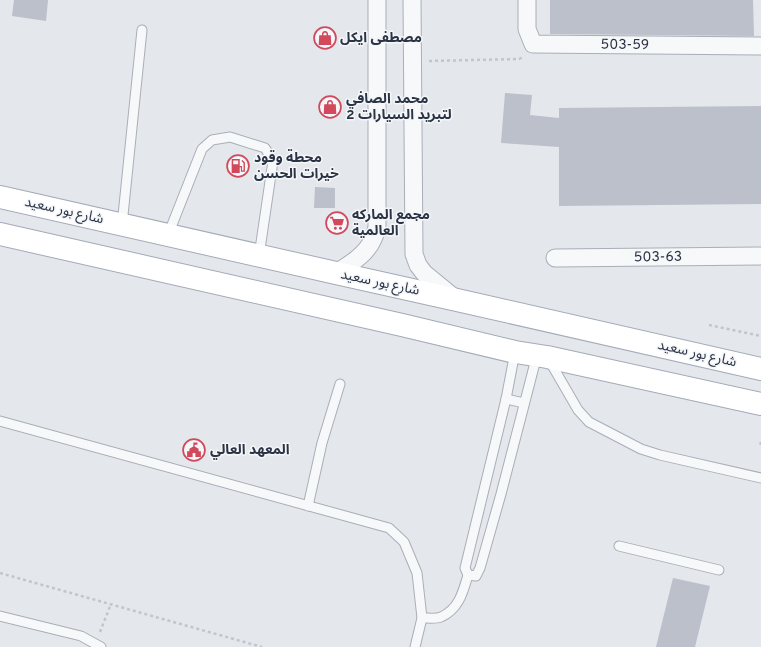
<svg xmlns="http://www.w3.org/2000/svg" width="761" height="647" viewBox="0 0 761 647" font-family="Overpass,'Noto Sans Arabic',sans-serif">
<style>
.building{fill:#bbc0ca}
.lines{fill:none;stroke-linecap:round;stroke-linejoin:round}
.lane-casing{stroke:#a9aeb7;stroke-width:11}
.street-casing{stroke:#a9aeb7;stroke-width:19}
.primary-casing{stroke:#a3abb8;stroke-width:24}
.path{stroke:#c2c5cb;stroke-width:2.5;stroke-dasharray:3 3;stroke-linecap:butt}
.lane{stroke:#f7f8fa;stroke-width:9}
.street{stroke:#f7f8fa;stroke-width:17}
.primary{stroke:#fff;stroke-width:22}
.labels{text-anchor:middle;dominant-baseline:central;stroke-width:3;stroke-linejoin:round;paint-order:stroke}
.poi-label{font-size:14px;font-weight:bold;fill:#2b3445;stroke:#f4f6f9;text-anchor:start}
.street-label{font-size:14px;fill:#2b3445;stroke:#f4f6f9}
</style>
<rect width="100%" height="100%" fill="#e4e7ec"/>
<g class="building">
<polygon points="14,0 48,0 46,21 12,16"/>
<polygon points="550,0 753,0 754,36 550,34"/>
<polygon points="505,93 532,95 530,115 559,118 559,108 761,106 761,204 559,206 559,147 501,143"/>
<polygon points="315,187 335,188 335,208 314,208"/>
<polygon points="673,578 710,586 695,647 656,647"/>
</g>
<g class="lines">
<g class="lane-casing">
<g id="lane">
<polyline points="122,225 142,30"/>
<polyline points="168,235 202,149 212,140 230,137 265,148 273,161 259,256"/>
<polyline points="549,360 578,410 589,422 641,449 660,455 761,478"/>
<polyline points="506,399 524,403"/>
<polyline points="0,421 389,528 404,542 417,573 422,618 415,647"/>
<polyline points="308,506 322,443 340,384"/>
<polyline points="619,546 719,570"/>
<polyline points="468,575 476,576 480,568 501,494 537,355"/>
<polyline points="0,616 81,636 101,647"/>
<path d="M 422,618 C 428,618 436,619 441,617 C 459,609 463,592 468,575 L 465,568 L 506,399 L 515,352"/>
</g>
</g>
<g class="street-casing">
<g id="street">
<polyline points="412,0 414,254 418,265 424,273 457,300"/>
<path id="s1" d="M 527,0 L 527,29 L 533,44 L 761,46"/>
<path id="s2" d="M 555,258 L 761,256"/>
<path d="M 336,273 C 349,265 367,254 373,239 C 375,235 376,231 377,227 L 377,0"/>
</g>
</g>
<g class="primary-casing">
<g id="primary">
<polyline points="0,197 336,273 457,300 761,369"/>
<polyline points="0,234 402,325 515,352 547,357 761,404"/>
</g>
</g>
<g class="path">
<polyline points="429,61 519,59 523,57"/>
<polyline points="709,325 761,336"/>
<polyline points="761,442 760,446 761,446"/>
<polyline points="0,573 262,647"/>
<polyline points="100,632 111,604"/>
</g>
<use href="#lane" class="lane"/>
<use href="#street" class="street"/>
<use href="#primary" class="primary"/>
</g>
<defs>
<g id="shop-ring" transform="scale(1.15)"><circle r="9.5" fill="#f4f6f9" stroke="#d1495b" stroke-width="1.5"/><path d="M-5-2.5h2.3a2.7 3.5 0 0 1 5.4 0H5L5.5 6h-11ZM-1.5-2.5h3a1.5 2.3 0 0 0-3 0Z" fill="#d1495b"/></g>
<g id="fuel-ring" transform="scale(1.15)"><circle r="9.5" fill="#f4f6f9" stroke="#d1495b" stroke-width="1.5"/><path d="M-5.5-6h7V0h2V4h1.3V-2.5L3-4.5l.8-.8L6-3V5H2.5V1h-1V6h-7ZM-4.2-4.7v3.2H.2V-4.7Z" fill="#d1495b"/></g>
<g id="supermarket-ring" transform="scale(1.15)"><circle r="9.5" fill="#f4f6f9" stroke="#d1495b" stroke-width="1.5"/><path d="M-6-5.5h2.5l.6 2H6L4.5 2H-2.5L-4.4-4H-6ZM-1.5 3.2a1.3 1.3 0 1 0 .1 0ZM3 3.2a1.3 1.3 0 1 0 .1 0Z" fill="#d1495b"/></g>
<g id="civic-ring" transform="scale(1.15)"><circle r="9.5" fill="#f4f6f9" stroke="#d1495b" stroke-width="1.5"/><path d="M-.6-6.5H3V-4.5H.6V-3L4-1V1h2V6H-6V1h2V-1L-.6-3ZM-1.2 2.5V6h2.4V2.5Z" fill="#d1495b"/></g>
</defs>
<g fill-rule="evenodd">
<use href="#shop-ring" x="325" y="38"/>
<use href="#shop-ring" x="330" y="107"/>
<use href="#fuel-ring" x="238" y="166"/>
<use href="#supermarket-ring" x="337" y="223"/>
<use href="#civic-ring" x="194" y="450"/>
</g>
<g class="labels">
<g class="poi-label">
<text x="340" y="38">مصطفى ايكل</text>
<text x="346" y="99">محمد الصافي<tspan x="346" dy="16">لتبريد السيارات 2</tspan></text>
<text x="254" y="158">محطة وقود<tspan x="254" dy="16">خيرات الحسن</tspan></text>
<text x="352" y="215">مجمع الماركه<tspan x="352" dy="16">العالمية</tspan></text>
<text x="210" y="450">المعهد العالي</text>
</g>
<g class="street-label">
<text stroke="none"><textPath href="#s1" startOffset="137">503-59</textPath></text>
<text transform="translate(64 211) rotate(13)">شارع بور سعيد</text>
<text stroke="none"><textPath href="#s2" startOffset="103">503-63</textPath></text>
<text transform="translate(380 283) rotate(12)">شارع بور سعيد</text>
<text transform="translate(697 354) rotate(13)">شارع بور سعيد</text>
</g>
</g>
</svg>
